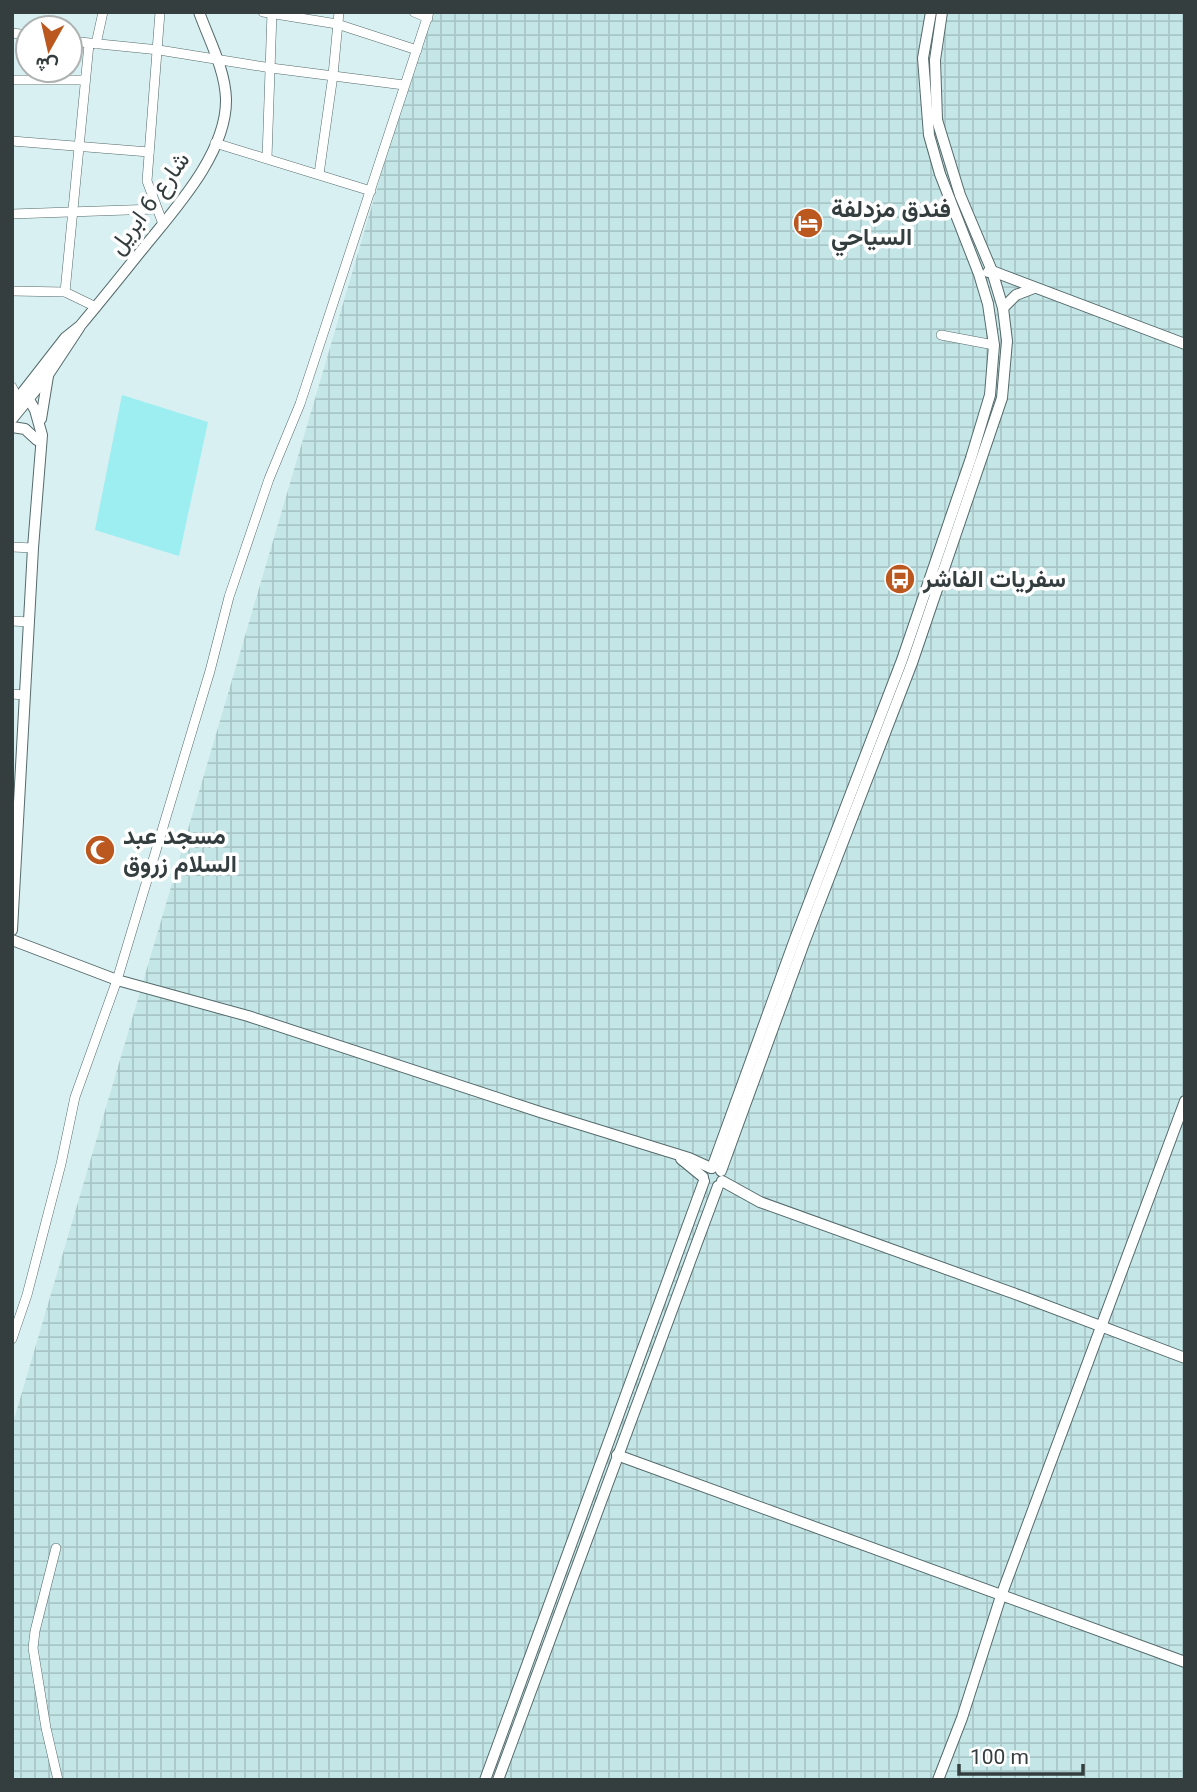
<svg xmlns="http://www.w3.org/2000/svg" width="1197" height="1792" viewBox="0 0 1197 1792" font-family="Roboto,Vazirmatn,sans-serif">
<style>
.industrial{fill:url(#industrial-grid)}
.garden{fill:#9ceef1}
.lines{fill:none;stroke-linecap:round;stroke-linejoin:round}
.minor-casing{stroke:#556a6b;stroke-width:10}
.tertiary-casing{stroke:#556a6b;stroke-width:12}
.minor{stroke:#fff;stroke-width:9}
.tertiary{stroke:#fff;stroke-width:10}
.labels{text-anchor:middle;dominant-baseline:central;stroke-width:7;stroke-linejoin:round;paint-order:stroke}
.street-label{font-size:24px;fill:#353e3f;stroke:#fff}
.poi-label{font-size:24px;font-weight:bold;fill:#353e3f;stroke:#fff;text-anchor:start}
</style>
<defs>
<pattern id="industrial-grid" width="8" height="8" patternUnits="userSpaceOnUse" patternTransform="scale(1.75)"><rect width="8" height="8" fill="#c4e6e7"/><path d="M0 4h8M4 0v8" fill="none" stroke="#a9c6c7"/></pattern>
</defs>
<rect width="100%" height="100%" fill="#d8f0f1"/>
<polygon class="industrial" points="429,12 1185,12 1185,1780 12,1780 12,1426"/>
<polygon class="garden" points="122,395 208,422 179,556 95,530"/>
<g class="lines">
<g class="minor-casing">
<g id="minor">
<polyline points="160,12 147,181 163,224"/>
<polyline points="263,12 337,24 417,50"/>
<polyline points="414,12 428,18"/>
<polyline points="12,33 28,35"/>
<polyline points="70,41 159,50 271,68 404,85"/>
<polyline points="96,44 103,12"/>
<polyline points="12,80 85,80"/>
<polyline points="12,141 149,152"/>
<polyline points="215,143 371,191"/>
<polyline points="267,158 272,12"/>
<polyline points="319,174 333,75 339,12"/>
<polyline points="12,214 156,209"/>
<polyline points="12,291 65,292 96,307"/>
<polyline points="65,292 89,44"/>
<polyline points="941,335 994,345"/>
<polyline points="12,387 18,399"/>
<polyline points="12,547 33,548"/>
<polyline points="12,621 29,622"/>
<polyline points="12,694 24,695"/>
<polyline points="12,1339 27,1295 61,1164 75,1097 117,980 210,671 229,597 269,479 300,404 429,12"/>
<polyline points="56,1548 35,1631 33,1648 46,1728 58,1780"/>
</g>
</g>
<g class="tertiary-casing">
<g id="tertiary">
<polyline points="988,272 992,271 1185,344"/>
<polyline points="1003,308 1016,295 1034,288"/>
<path d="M 12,406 L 65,338 L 80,326 C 101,301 121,276 141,251 C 173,211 227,154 226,99 C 225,69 209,40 199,12"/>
<polyline points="12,419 48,375 79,328"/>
<polyline points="41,419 48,376"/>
<polyline points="12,427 25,429 37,440"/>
<polyline points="12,930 33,548 42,435 35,410 24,391"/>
<polyline points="12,940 117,980 248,1016 540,1112 689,1158 711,1168"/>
<polyline points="681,1159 703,1177"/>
<polyline points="712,1168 795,939 902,660 971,458 990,395 994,345 988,304 979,274 940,174 929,135 923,58 931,12"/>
<polyline points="721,1171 804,943 912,663 1002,398 1007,341 1003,308 992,271 960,195 937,120 935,60 942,12"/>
<polyline points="722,1181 760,1202 1021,1296 1185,1358"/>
<polyline points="617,1455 1185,1662"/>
<polyline points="485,1780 704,1181"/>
<polyline points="498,1780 718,1186"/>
<polyline points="938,1780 962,1718 1001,1596 1185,1101"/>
</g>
</g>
<use href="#minor" class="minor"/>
<use href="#tertiary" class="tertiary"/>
</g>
<defs>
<g id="hotel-disc" transform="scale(1.575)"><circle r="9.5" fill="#bb581f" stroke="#fff"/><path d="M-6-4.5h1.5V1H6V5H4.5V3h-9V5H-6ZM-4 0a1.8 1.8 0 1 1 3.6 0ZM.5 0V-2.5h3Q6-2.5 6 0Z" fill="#fff"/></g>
<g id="bus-disc" transform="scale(1.575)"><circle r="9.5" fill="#bb581f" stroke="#fff"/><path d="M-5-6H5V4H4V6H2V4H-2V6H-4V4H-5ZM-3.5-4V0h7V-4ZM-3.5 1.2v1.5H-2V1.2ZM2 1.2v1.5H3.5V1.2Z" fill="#fff"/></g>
<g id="mosque-disc" transform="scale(1.575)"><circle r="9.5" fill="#bb581f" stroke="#fff"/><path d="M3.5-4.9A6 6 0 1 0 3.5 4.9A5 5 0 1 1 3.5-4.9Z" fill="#fff"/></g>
</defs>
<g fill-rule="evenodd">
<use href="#hotel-disc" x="808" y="223"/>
<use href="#bus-disc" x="900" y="579"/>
<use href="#mosque-disc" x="100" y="850"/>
</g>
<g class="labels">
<g class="street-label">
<text transform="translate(149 203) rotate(-54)">شارع 6 ابريل</text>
</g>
<g class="poi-label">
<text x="831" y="209">فندق مزدلفة<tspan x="831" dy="28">السياحي</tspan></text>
<text x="923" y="579">سفريات الفاشر</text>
<text x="123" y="836">مسجد عبد<tspan x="123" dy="28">السلام زروق</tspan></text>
</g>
</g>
<rect width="1197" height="1792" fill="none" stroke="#353e3f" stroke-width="28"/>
<g transform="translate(49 49) rotate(188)"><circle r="33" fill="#ffffff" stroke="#aeb2b2" stroke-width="2"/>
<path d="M0-5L12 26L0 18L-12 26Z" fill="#bb581f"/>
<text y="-10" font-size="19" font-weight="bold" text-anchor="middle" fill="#353e3f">ش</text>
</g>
<path d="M959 1764v10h124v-10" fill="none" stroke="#353e3f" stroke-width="3.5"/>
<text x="970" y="1764" font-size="21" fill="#353e3f" stroke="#ffffff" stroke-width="5" paint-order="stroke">100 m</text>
</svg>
